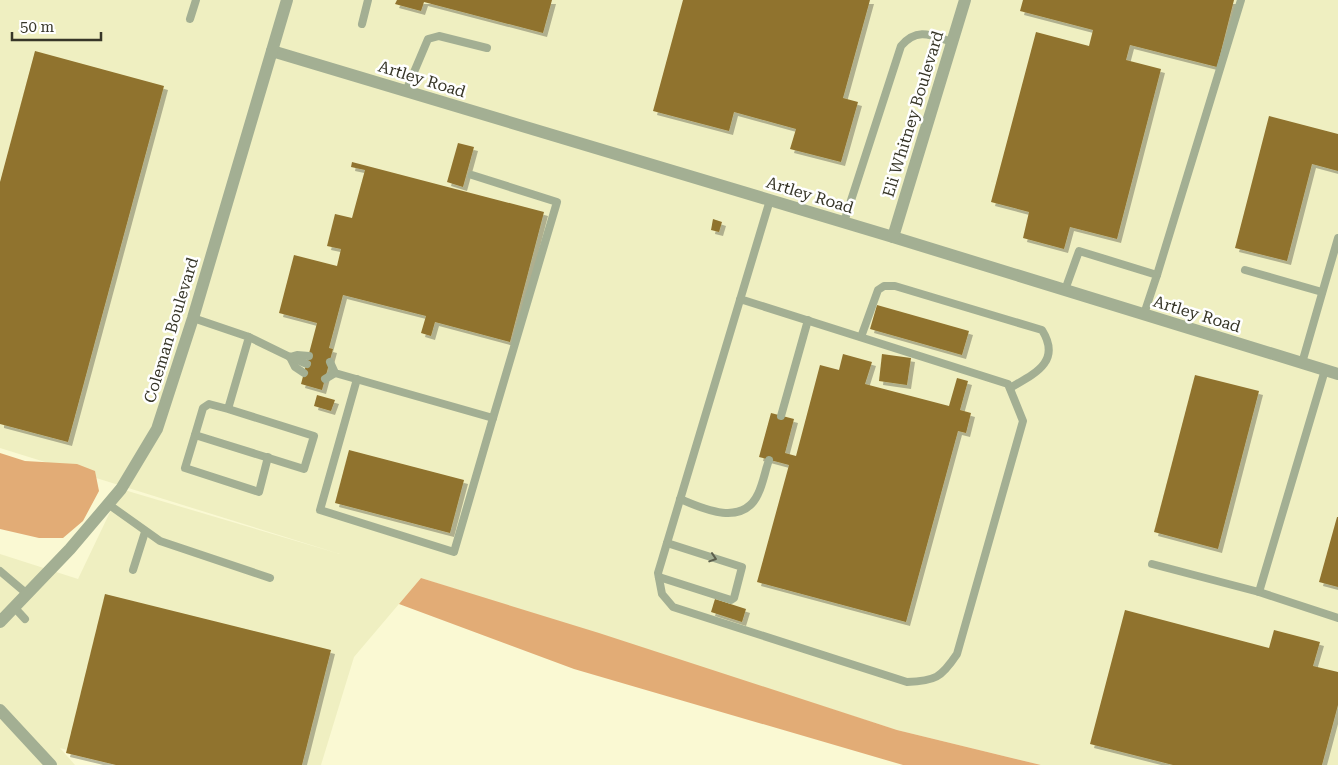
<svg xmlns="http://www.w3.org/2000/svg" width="1338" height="765" viewBox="0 0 1338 765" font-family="'Roboto Serif',serif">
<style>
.built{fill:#efefc1}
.forest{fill:#e2ac76}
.building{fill:#90732e;filter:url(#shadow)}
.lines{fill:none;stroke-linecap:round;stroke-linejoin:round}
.lane{stroke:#a3af93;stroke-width:8}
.street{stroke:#a3af93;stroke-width:12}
.oneway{stroke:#5d604d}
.labels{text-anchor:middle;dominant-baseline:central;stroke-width:5;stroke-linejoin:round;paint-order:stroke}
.street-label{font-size:16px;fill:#373628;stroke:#fff}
</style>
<defs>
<filter id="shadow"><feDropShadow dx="4" dy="4" stdDeviation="0" flood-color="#0004"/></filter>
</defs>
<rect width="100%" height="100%" fill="#faf9d3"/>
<polygon class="built" points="0,0 1338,0 1338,765 1041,765 897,730 421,578 354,657 321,765 122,765 60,748 75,765 0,765 0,554 78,579 121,489 340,554 0,448"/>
<g class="forest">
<polygon points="0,453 25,461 77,464 95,471 99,491 83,521 63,538 39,538 0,529"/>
<polygon points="421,578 599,633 897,730 1041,765 903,765 574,669 399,604"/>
</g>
<g class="building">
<polygon points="397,0 552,0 543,33 424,2 421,11 395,4"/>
<polygon points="683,0 870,0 843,98 858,102 841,162 790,149 796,129 734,112 729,131 653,111"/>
<polygon points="1023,0 1234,0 1217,67 1130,45 1126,60 1161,69 1117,239 1070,227 1064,249 1023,238 1029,212 991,202 1036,32 1089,46 1093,30 1020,11"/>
<polygon points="35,51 164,86 68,442 0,424 0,182"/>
<polygon points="1269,116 1338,134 1338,171 1312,164 1287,261 1235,248"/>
<polygon points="458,143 474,147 463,187 447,182"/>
<polygon points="352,162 544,212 510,342 435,322 431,336 421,333 426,316 343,295 329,348 333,349 322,390 301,384 317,323 279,313 294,255 337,266 341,249 327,246 335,214 352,218 365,170 351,167"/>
<polygon points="713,219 722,222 719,232 711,230"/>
<polygon points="877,305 969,331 962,355 870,329"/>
<polygon points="843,354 872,362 865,384 949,406 957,378 968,381 960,410 971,413 966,433 958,431 906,622 757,582 789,465 759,457 771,413 794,419 785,453 796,456 820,365 839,370"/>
<polygon points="882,354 911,358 907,385 879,381"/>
<polygon points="1195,375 1259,391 1218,549 1154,532"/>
<polygon points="317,395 335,400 331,411 314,406"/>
<polygon points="349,450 464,480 450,533 335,503"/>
<polygon points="1337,517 1338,517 1338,587 1319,582"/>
<polygon points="105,594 331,650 302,765 116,765 66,753"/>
<polygon points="715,599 746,609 742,622 711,612"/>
<polygon points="1125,610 1269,648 1274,630 1320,642 1313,666 1338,672 1338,705 1322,765 1173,765 1090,744"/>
</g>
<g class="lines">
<g class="lane">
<polyline points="190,19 196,0"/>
<polyline points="362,24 368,0"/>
<polyline points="406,91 428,39 439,36 487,48"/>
<path d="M 844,222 L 901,46 C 917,27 931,35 952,42"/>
<polyline points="1245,270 1322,292"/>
<polyline points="1157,275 1241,0"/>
<polyline points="1065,290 1079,251 1157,275 1144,314"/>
<path d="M 740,299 L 1008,384 L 1023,421 L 957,654 C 941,678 935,681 907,682 L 673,607 L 662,594 L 658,573 L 770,200"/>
<polyline points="193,318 249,337 228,409 314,436 304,469 195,435 203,408 209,404 228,409"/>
<polyline points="249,337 290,357 297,355 309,356"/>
<path d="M 861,337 L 878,290 L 884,286 L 895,286 L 1042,330 C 1062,362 1034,374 1010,388"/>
<polyline points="290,357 295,367 304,373"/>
<polyline points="290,357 307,364"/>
<polyline points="330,362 335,373 493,418 557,202 472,175"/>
<polyline points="1302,363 1338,238"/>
<polyline points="1325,370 1259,592 1338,618"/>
<polyline points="325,379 335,373"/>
<polyline points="357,379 320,510 454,552 493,418"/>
<polyline points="781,416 808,320"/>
<polyline points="195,435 185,468 259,492 268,457"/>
<path d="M 680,499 C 703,509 743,527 758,494 C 763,484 765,471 769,460"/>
<polyline points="108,504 160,541 270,578"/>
<polyline points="1152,564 1259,592"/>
<polyline points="133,570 145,532"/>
<polyline points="0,571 26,593"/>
<polyline points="659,577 731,600 734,598 742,567 667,543"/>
<polyline points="14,607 25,619"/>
</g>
<g class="street">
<polyline points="272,51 893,237 1338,374"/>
<polyline points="893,237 965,0"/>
<polyline points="0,622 70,549 121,489 157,429 193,318 287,0"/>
<polyline points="0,710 51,765"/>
</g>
</g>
<defs><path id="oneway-chevron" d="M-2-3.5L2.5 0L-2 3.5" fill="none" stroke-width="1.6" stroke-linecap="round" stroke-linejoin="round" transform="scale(1.25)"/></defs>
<use class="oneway" href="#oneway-chevron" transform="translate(713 558) rotate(18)"/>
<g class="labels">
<g class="street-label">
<text transform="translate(422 79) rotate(17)">Artley Road</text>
<text transform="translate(913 114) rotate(-73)">Eli Whitney Boulevard</text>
<text transform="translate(810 195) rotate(17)">Artley Road</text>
<text transform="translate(1197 314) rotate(17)">Artley Road</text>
<text transform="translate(171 330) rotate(-73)">Coleman Boulevard</text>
</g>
</g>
<path d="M12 32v8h89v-8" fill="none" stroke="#373628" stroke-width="2.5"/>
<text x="20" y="32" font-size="15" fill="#373628" stroke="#ffffff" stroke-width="4" paint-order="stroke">50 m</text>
</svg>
